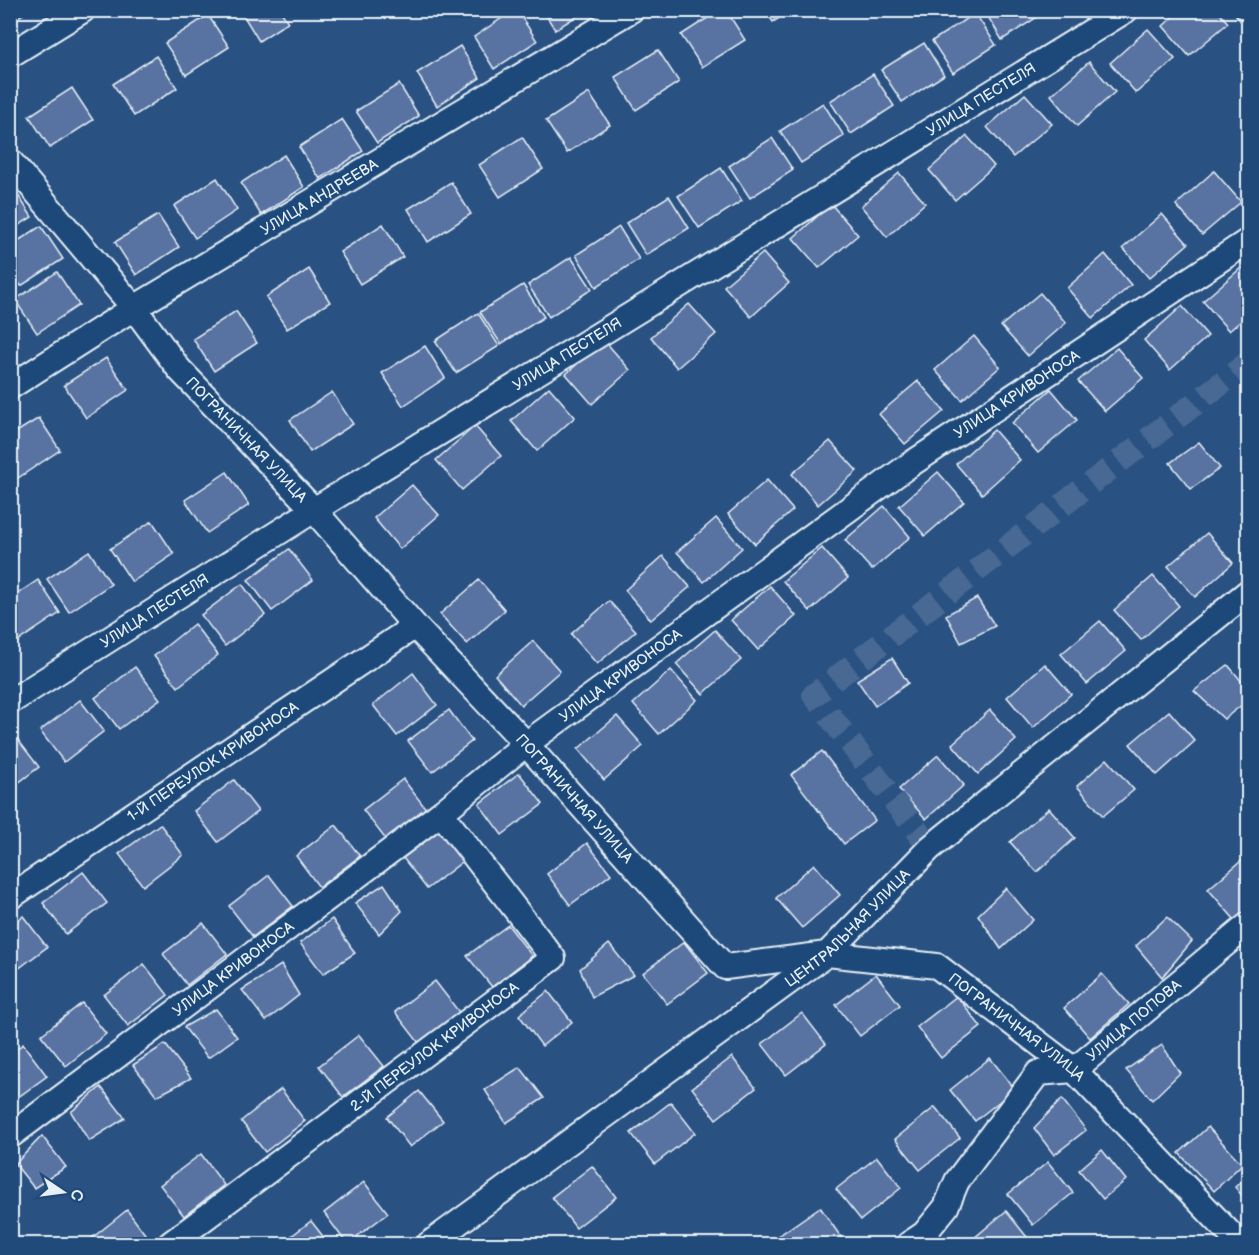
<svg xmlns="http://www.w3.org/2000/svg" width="1259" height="1255" viewBox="0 0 1259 1255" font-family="'Balsamiq Sans',sans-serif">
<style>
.building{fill:#5972a1;stroke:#e8f1f8;stroke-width:1.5}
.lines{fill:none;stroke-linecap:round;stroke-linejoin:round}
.street-tunnel{stroke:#466993;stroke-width:24;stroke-dasharray:24 12;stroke-linecap:butt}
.street-casing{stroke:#e8f1f8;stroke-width:28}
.street{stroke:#1f4a7a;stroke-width:24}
.labels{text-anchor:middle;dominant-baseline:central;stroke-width:4.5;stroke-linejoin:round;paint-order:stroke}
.street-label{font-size:15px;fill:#e8f1f8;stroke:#1f4a7a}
</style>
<rect width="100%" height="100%" fill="#295181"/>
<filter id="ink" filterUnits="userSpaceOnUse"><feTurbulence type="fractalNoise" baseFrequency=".0167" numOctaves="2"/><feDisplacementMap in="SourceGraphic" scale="12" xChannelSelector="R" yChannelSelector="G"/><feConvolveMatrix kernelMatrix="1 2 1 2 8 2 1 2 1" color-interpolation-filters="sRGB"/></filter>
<g filter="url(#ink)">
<g class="building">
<polygon points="10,10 30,10 10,22"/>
<polygon points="240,10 280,10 288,22 259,41"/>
<polygon points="514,10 517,10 537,41 494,69 474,37"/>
<polygon points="543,10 586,10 555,30"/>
<polygon points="720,10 726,10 745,40 702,67 681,35"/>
<polygon points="765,10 792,10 773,22"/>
<polygon points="984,10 1044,10 1045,12 1002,40"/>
<polygon points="1181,10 1217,10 1228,23 1189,56 1163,26"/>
<polygon points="1232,10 1248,10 1248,19 1243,24"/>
<polygon points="975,13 996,45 953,73 932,41"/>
<polygon points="208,15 229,47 186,75 165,43"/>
<polygon points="1148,29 1175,59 1136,93 1110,63"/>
<polygon points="924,43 944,75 902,102 881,70"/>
<polygon points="460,46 480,78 437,106 417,73"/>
<polygon points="658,50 679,82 636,110 615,77"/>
<polygon points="156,56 177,88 134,116 113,84"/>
<polygon points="1089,62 1115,92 1077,126 1051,95"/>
<polygon points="873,74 894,106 851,134 830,101"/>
<polygon points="399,84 419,116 377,143 356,111"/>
<polygon points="72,88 93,120 50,148 29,116"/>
<polygon points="589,93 610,125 567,153 546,121"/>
<polygon points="1025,94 1052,124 1013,157 987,127"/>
<polygon points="823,103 844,136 801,163 780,131"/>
<polygon points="342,119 363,151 320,179 299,147"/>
<polygon points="967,136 994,166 955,200 929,170"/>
<polygon points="522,137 543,169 500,197 479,165"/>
<polygon points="772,138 793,170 750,198 729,166"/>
<polygon points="284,155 304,187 261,215 241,183"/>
<polygon points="721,168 742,201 699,228 678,196"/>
<polygon points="1214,171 1241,202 1202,235 1176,205"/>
<polygon points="899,173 925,203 887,237 861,206"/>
<polygon points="217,178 237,210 195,238 174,206"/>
<polygon points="451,182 471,214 428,242 408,209"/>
<polygon points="11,184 32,217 10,231 10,184"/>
<polygon points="669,196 689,228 646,255 626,223"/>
<polygon points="831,204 858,235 819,268 793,238"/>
<polygon points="1162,214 1188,244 1149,278 1123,248"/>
<polygon points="158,215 179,247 136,275 115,242"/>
<polygon points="383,224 403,257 360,284 340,252"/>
<polygon points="41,226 63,259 21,286 10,271 10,246"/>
<polygon points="619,227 639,259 596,287 576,255"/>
<polygon points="763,253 789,283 751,317 724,286"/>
<polygon points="1105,254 1131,285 1093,318 1067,288"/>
<polygon points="571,257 592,289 549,317 528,285"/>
<polygon points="1242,267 1248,275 1248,315 1229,331 1203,301"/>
<polygon points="309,269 330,302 287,329 266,297"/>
<polygon points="57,272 79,305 37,333 15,300"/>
<polygon points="523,285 544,317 501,344 480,312"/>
<polygon points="1040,293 1066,323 1028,356 1001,326"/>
<polygon points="689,304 716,334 677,368 651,337"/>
<polygon points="1182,306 1208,336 1170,370 1144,340"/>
<polygon points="236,311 257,343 214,371 193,339"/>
<polygon points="478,313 499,346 456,373 435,341"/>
<polygon points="974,336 1000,367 962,400 935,370"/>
<polygon points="604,340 630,370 592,404 566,374"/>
<polygon points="425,346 445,378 403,406 382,373"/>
<polygon points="1117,348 1143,378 1105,411 1078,381"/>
<polygon points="106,358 128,390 86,418 64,385"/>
<polygon points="918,381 944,411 905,444 879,414"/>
<polygon points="549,387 575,417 537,451 511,421"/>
<polygon points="1051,389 1077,420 1038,453 1012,423"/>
<polygon points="332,392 353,424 310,452 290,420"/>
<polygon points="39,418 60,450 18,478 10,466 10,436"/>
<polygon points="475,426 501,456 462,490 436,460"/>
<polygon points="994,430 1020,460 982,494 956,464"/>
<polygon points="830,441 857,471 818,505 792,474"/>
<polygon points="1199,442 1220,468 1191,489 1170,463"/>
<polygon points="227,472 249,505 207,533 185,500"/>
<polygon points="938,472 964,502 925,536 899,506"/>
<polygon points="767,480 793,510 755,544 728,514"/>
<polygon points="412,485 439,515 400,549 374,518"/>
<polygon points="1248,504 1248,522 1240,512"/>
<polygon points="884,506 910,537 872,570 845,540"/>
<polygon points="716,518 742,548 704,582 677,552"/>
<polygon points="152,521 174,554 132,582 110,549"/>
<polygon points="1207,533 1233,563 1195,597 1168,566"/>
<polygon points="822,548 848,578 810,611 783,581"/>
<polygon points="289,549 313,580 272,611 248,580"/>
<polygon points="89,551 111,584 69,612 47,579"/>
<polygon points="663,556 690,587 651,620 625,590"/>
<polygon points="1153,576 1179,606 1141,640 1114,610"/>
<polygon points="38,580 60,613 18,641 10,629 10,599"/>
<polygon points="479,580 505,610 467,644 440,614"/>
<polygon points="242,584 265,615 225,646 201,615"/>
<polygon points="770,586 796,616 758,650 731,620"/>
<polygon points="977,598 995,626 961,643 946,615"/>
<polygon points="609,601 636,631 597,664 571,634"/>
<polygon points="1100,621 1126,651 1087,684 1061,654"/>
<polygon points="194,624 218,655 178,687 154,656"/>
<polygon points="715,630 741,660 703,694 676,664"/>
<polygon points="533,641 560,671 521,705 495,675"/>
<polygon points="892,658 908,683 875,706 857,680"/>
<polygon points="1045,664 1071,694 1033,728 1007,697"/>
<polygon points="1228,665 1248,689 1248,700 1224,719 1194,691"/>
<polygon points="135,667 160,699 119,729 95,698"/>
<polygon points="671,670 697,700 659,734 633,704"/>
<polygon points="413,673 437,705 397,736 373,705"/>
<polygon points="80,700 104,731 64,762 40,731"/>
<polygon points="449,710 472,741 432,772 408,741"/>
<polygon points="990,710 1016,740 978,774 952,744"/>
<polygon points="1169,711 1195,741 1157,775 1130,744"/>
<polygon points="617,716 643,746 604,780 578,749"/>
<polygon points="15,736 39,767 10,789 10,740"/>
<polygon points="822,751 875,820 844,844 791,775"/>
<polygon points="938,755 964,785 926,819 899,789"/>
<polygon points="1107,759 1134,790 1103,816 1077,786"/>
<polygon points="519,773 543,804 502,835 479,804"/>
<polygon points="403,779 427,810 387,841 363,810"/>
<polygon points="234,780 258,811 218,842 194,811"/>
<polygon points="1049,808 1075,838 1037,872 1010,842"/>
<polygon points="160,824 183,855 143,886 119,854"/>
<polygon points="336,825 360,856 319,887 296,856"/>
<polygon points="443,827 467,858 427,889 403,858"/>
<polygon points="587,843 611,874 570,905 547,874"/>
<polygon points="1247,856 1248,908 1235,920 1208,889"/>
<polygon points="814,864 840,895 802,928 776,898"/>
<polygon points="83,872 107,903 66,934 43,903"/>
<polygon points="269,875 293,906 253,937 229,906"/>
<polygon points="384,884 402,911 379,934 355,903"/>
<polygon points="1006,888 1033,920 1001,949 978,915"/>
<polygon points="23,916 47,947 10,975 10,926"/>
<polygon points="1167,917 1192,941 1162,977 1136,946"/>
<polygon points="332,919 355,953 323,974 300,943"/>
<polygon points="203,923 227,954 187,985 163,954"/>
<polygon points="508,925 532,956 492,987 467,956"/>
<polygon points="684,942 708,973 667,1004 643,973"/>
<polygon points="609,944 634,975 592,997 580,969"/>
<polygon points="144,964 168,995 128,1026 104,995"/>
<polygon points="281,965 299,995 266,1021 242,990"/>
<polygon points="876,974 900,1005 860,1036 836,1005"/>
<polygon points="1102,974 1129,1004 1090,1038 1064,1008"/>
<polygon points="435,981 459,1012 419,1043 395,1012"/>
<polygon points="548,991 572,1022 542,1046 519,1015"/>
<polygon points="957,996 981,1027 941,1058 917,1027"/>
<polygon points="82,1003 106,1034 66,1066 41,1035"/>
<polygon points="216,1009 237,1037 208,1058 184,1027"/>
<polygon points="802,1013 826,1044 786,1075 762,1044"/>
<polygon points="359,1035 384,1066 343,1097 319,1066"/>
<polygon points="23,1044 47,1076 10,1103 10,1054"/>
<polygon points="165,1044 191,1078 157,1096 133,1065"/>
<polygon points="1162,1045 1180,1073 1152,1100 1126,1070"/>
<polygon points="732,1057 756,1088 716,1119 692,1088"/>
<polygon points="990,1058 1015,1089 975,1121 950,1090"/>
<polygon points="520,1067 544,1098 506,1123 485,1090"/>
<polygon points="101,1087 125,1118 89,1141 71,1112"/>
<polygon points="281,1089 305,1121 265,1152 241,1121"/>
<polygon points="419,1091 443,1121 410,1147 387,1117"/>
<polygon points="1062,1099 1086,1130 1054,1155 1034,1128"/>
<polygon points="671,1102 695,1133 655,1164 631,1133"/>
<polygon points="935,1107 960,1138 920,1170 895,1139"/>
<polygon points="1208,1127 1242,1164 1214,1191 1179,1153"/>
<polygon points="42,1136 66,1167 34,1188 15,1164"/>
<polygon points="1102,1150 1126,1180 1103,1199 1079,1170"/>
<polygon points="201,1154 224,1185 184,1216 160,1185"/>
<polygon points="877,1157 901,1188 861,1220 836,1189"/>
<polygon points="1048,1162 1073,1193 1033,1225 1008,1194"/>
<polygon points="592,1166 616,1197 576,1228 552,1197"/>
<polygon points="1248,1175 1248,1203 1235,1187"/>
<polygon points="364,1182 388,1213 347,1244 324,1213"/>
<polygon points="820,1207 843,1240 836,1244 782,1244 777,1237"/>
<polygon points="127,1210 151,1242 147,1244 89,1244 87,1242"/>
<polygon points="1006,1211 1031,1242 1028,1244 967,1244"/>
<polygon points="311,1221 329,1244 281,1244"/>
<polygon points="487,1235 494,1244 475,1244"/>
</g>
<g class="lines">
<polyline class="street-tunnel" points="930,848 814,695 1248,363"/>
<g class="street-casing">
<g id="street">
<polyline points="10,55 83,10"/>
<path id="s1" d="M 10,161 L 134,308 L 179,369 L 314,510 L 415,626 L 526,744 L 725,967 L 827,954 L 937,966 L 1074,1070 L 1240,1244"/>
<path id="s2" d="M 10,387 L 134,308 L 631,10"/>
<path id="s3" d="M 10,702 L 314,510 L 1126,10"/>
<path id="s4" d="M 10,897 L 415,626"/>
<path id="s5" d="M 10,1136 L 441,813 L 526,744 L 908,466 L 1248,241"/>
<path id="s6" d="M 170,1244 L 553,958 L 441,813"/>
<path id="s7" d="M 429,1244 L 827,954 L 930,848 L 1248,592"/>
<path id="s8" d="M 909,1244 L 924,1234 L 946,1207 L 957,1181 L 1038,1073 L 1074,1070 L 1248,925"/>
</g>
</g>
<use href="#street" class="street"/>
</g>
</g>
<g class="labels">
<g class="street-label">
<text stroke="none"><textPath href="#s3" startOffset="1143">УЛИЦА ПЕСТЕЛЯ</textPath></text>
<text stroke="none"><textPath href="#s2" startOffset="363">УЛИЦА АНДРЕЕВА</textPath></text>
<text stroke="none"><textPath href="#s3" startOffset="657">УЛИЦА ПЕСТЕЛЯ</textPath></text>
<text stroke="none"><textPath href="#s5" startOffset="1251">УЛИЦА КРИВОНОСА</textPath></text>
<text stroke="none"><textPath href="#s1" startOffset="366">ПОГРАНИЧНАЯ УЛИЦА</textPath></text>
<text stroke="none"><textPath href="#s3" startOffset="171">УЛИЦА ПЕСТЕЛЯ</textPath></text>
<text stroke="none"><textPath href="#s5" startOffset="765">УЛИЦА КРИВОНОСА</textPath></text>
<text stroke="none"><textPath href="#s4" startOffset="244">1-Й ПЕРЕУЛОК КРИВОНОСА</textPath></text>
<text stroke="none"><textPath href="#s1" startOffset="852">ПОГРАНИЧНАЯ УЛИЦА</textPath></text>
<text stroke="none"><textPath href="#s7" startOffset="525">ЦЕНТРАЛЬНАЯ УЛИЦА</textPath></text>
<text stroke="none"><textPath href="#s5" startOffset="279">УЛИЦА КРИВОНОСА</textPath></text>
<text stroke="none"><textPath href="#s8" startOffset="330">УЛИЦА ПОПОВА</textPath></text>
<text stroke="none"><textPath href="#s1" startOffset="1392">ПОГРАНИЧНАЯ УЛИЦА</textPath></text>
<text stroke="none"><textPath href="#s6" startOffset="330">2-Й ПЕРЕУЛОК КРИВОНОСА</textPath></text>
</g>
</g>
<rect width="1259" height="1255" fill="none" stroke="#1f4a7a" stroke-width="36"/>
<rect x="18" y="18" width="1223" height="1219" fill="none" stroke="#e8f1f8" stroke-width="2" filter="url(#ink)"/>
<g transform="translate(63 1192) rotate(103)" stroke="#1f4a7a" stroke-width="4.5" paint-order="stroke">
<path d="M0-4.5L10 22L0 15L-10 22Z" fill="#e8f1f8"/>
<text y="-9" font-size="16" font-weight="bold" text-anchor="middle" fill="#e8f1f8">С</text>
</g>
</svg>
